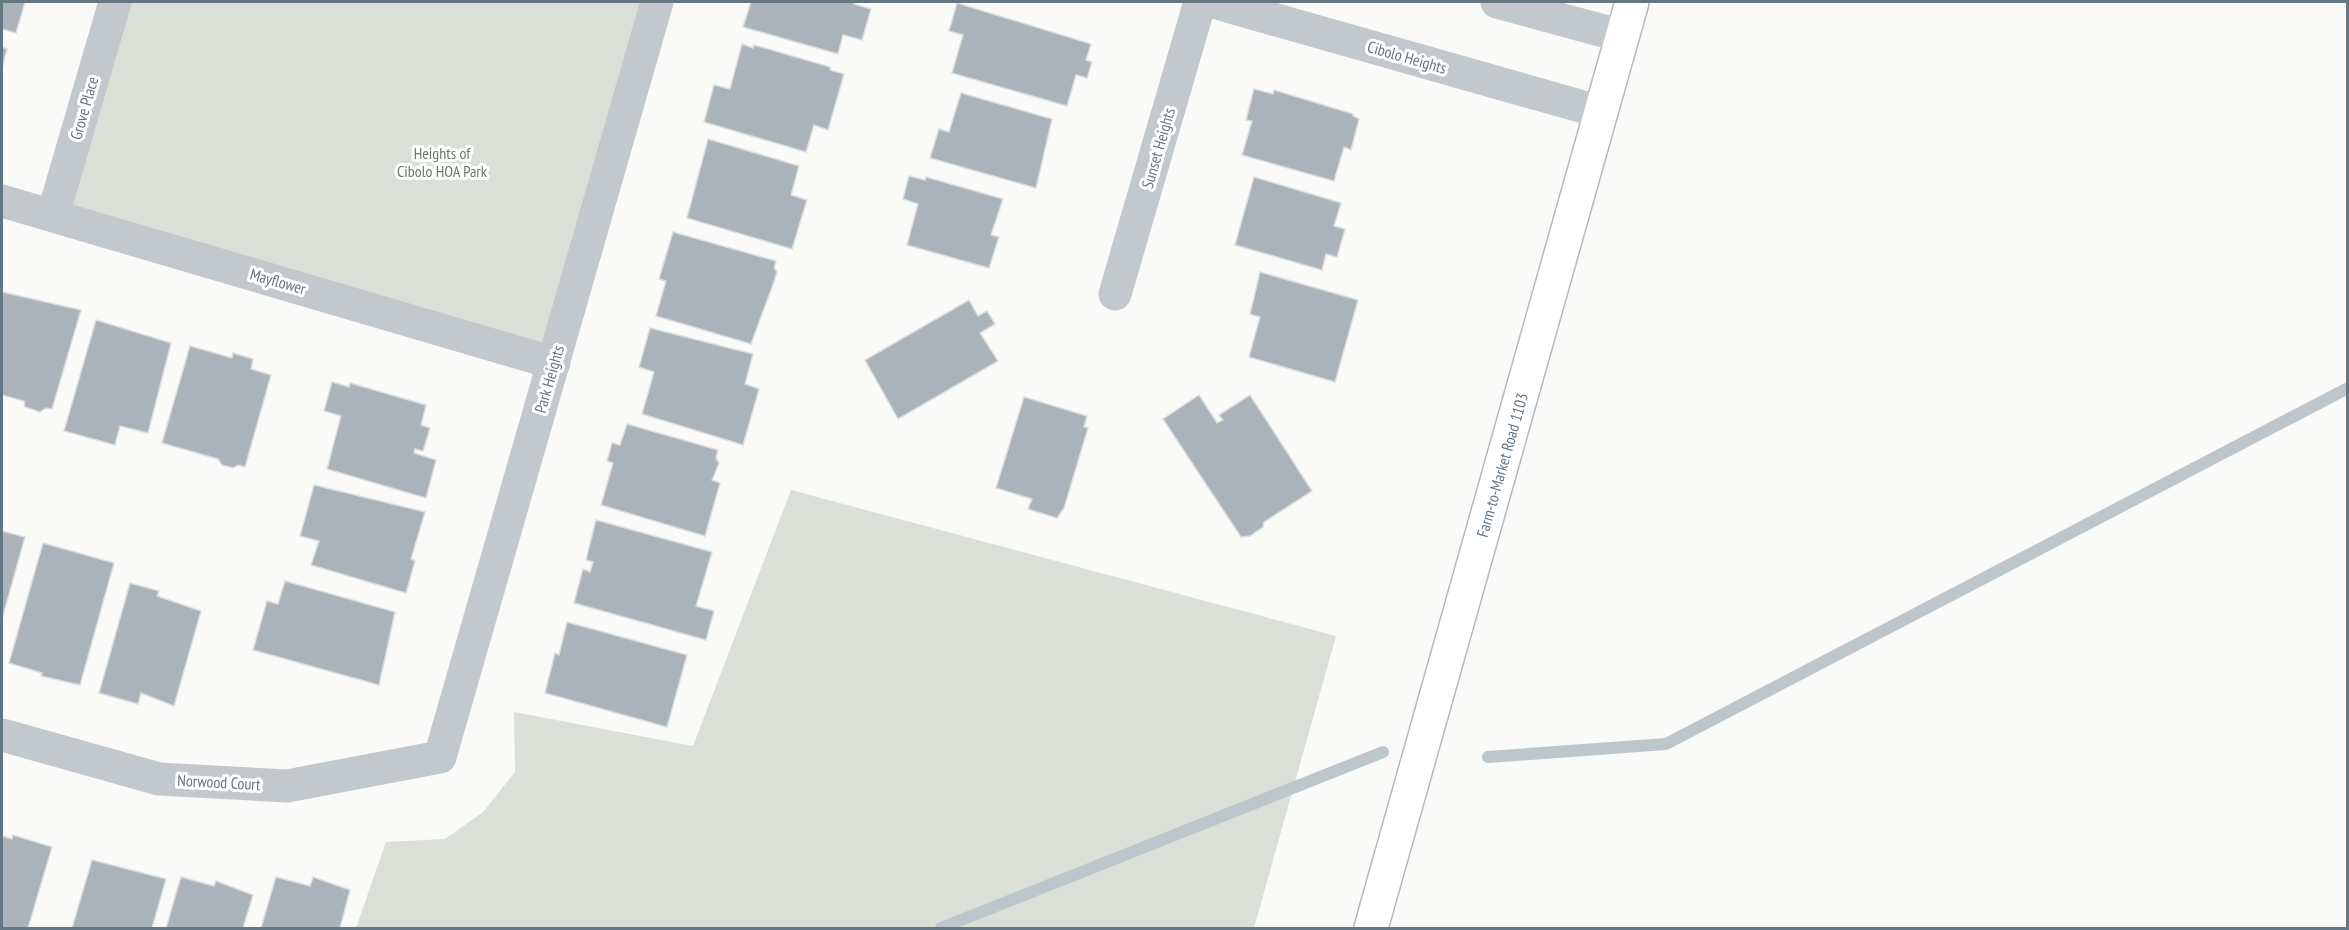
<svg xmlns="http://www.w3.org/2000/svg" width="2349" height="930" viewBox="0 0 2349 930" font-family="'PT Sans Narrow',sans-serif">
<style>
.green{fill:#dadfd7}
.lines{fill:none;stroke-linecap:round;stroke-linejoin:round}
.stream{stroke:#bbc7cb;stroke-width:12}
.building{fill:#aab3b9;stroke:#dcdcda;stroke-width:1.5}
.secondary-casing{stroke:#b3babf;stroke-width:36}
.minor{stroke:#c3c8cc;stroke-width:33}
.secondary{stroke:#fff;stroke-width:33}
.labels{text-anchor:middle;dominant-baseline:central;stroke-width:6;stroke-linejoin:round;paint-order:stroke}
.street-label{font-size:16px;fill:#657683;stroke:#fff}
.park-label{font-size:16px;fill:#687a64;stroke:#fff}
</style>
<rect width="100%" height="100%" fill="#fafaf8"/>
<g class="green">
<polygon points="115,2 655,2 554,363 53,215"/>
<polygon points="791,490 1336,636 1254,928 356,928 386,842 445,839 483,812 515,772 514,712 693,746"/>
</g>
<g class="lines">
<g class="stream">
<polyline points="1488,757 1666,744 2348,388"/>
<polyline points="941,928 1383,752"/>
</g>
</g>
<g class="building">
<polygon points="2,2 25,2 16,33 2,29"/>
<polygon points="751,2 855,2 854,4 871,9 862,40 843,35 838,54 743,27"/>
<polygon points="957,3 1091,44 1086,60 1092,62 1087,78 1076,75 1067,106 952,73 963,35 949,31"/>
<polygon points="742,44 753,48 754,45 830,67 830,70 844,74 828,130 814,125 806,152 704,122 714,85 730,89"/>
<polygon points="2,47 7,49 2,68"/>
<polygon points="1254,89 1273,94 1274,90 1353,114 1353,116 1359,119 1351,150 1344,147 1334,181 1242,155 1252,121 1246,120"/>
<polygon points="961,93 1052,119 1036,188 930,158 939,129 949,132"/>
<polygon points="708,139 799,166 791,195 807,200 792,249 687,218"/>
<polygon points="909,176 925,180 926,177 1003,199 991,235 999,237 989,268 907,245 918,204 903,199"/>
<polygon points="1254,177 1341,203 1334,226 1345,229 1337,257 1326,254 1322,270 1235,245"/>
<polygon points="673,232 776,261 774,268 777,272 772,287 751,344 656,316 666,281 659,279"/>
<polygon points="1260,272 1358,300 1335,382 1249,357 1260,317 1250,314"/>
<polygon points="2,292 81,310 52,409 46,408 40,412 25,407 24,401 2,395"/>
<polygon points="969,300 978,316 987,311 995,324 980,333 998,361 898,419 865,360"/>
<polygon points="96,320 171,343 148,433 120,426 115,445 64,431"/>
<polygon points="650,328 753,354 745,384 759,389 743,445 642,414 654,372 639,367"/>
<polygon points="190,346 232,358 233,353 253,359 251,369 271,375 245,467 238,465 233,468 222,465 218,459 162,443"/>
<polygon points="332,382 349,387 350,383 426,405 421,425 430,428 423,451 415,449 414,453 436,460 426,498 327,469 341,416 324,411"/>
<polygon points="1199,395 1217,423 1223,420 1219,415 1250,395 1312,491 1264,522 1263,527 1250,536 1241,537 1163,419"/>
<polygon points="1024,397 1087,416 1084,427 1088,428 1064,508 1057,518 1028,509 1032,499 996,488"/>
<polygon points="627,424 718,450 716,458 719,463 712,480 720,483 705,536 601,505 613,463 607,461 612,443 620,445"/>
<polygon points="314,485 425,512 411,559 415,561 406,593 311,565 319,541 300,536"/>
<polygon points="596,520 712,552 696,606 714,611 706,640 574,603 583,569 590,572 593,562 586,560"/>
<polygon points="2,531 25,537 2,619"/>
<polygon points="43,543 114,563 80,685 41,676 42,673 9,663"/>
<polygon points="285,581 395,612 379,685 253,650 267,601 278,604"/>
<polygon points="130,583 159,591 157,596 201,611 174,706 141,693 138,704 99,693"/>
<polygon points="567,622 687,655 667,727 545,693 555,653 559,655"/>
<polygon points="13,835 52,847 28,928 2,928 2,836 12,839"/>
<polygon points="92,860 166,879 152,928 72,928"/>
<polygon points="181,877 214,886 216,881 253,895 243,928 166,928"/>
<polygon points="276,877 310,886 313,877 350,890 340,928 261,928"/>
</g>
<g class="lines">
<g class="secondary-casing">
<polyline id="secondary" points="1371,928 1632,2"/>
</g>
<g class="minor">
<polyline points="1213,2 1601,112"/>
<polyline points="1497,2 1622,36"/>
<polyline points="2,201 554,363"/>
<polyline points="53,215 115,2"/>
<polyline points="1115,294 1200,2"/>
<polyline points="2,735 159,779 287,786 440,757 657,2"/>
</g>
<use href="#secondary" class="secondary"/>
</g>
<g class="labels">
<g class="street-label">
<text transform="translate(1407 57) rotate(16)">Cibolo Heights</text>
<text transform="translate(84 108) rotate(-74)">Grove Place</text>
<text transform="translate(1158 148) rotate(-74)">Sunset Heights</text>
<text transform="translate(278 281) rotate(16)">Mayflower</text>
<text transform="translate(549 379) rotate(-74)">Park Heights</text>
<text transform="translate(1502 465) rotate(-74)">Farm-to-Market Road 1103</text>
<text transform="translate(219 782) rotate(3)">Norwood Court</text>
</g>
<g class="park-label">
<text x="442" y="153">Heights of<tspan x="442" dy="18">Cibolo HOA Park</tspan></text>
</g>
</g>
<rect width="2349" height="930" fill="none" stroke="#657683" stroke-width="6"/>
</svg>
